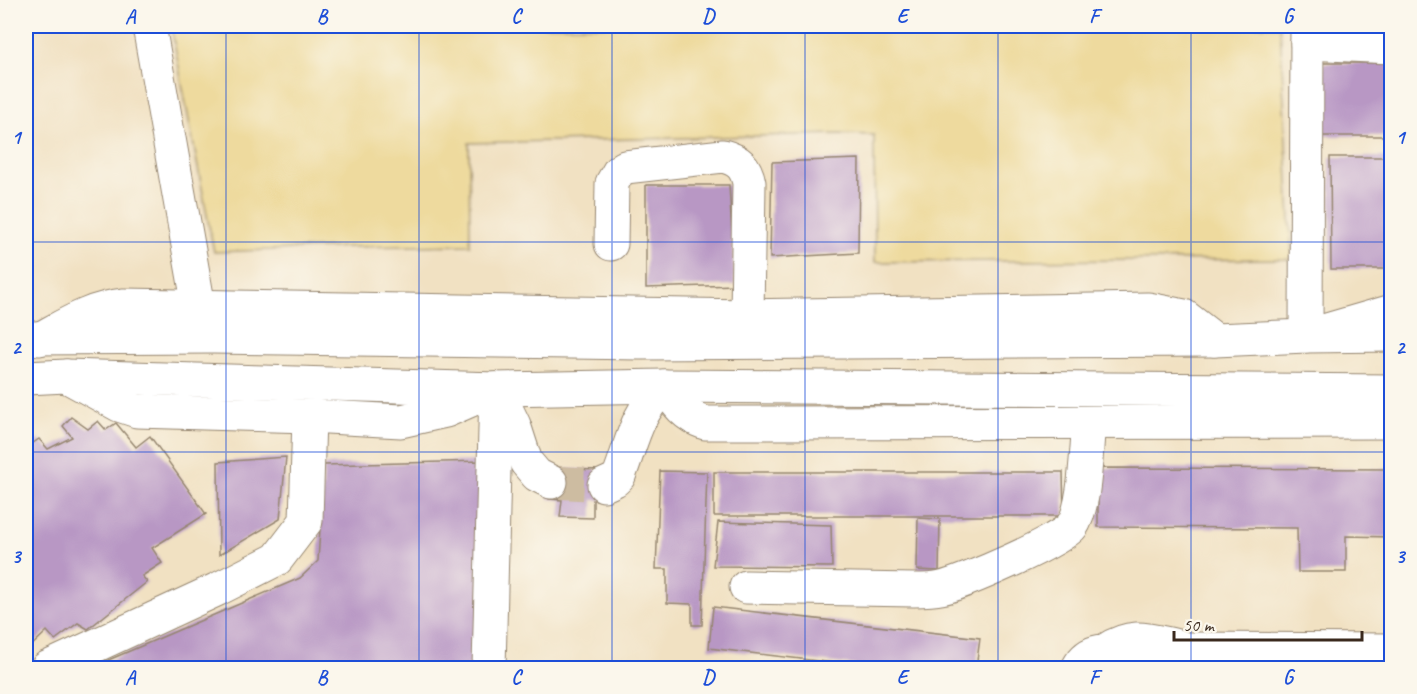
<svg xmlns="http://www.w3.org/2000/svg" width="1417" height="694" viewBox="0 0 1417 694" font-family="Caveat,sans-serif">
<style>
.sand{fill:#eeda9e;stroke:#94825e;stroke-width:1.5}
.building{fill:#b897c4}
.lines{fill:none;stroke-linecap:round;stroke-linejoin:round}
.minor-tunnel{stroke:#cdbca1;stroke-width:33;stroke-dasharray:33 16;stroke-linecap:butt}
.minor-casing{stroke:#968670;stroke-width:35}
.highway-casing{stroke:#968670;stroke-width:35}
.minor{stroke:#fff;stroke-width:33}
.highway{stroke:#fff;stroke-width:33}
.grid{fill:none;stroke:#1d4ed8;stroke-width:1.5;stroke-opacity:0.55}
.neatline{fill:none;stroke:#1d4ed8;stroke-width:2}
.grid-label{font-size:20px;text-anchor:middle;font-weight:bold;fill:#1d4ed8}
</style>
<rect width="100%" height="100%" fill="#fbf7ec"/>
<filter id="ink" filterUnits="userSpaceOnUse"><feTurbulence type="fractalNoise" baseFrequency=".0167" numOctaves="2"/><feDisplacementMap in="SourceGraphic" scale="12" xChannelSelector="R" yChannelSelector="G"/><feConvolveMatrix kernelMatrix="1 2 1 2 8 2 1 2 1" color-interpolation-filters="sRGB"/></filter>
<filter id="wash" filterUnits="userSpaceOnUse"><feTurbulence type="fractalNoise" baseFrequency=".008" numOctaves="4" result="noise"/><feDisplacementMap in="SourceGraphic" scale="24" xChannelSelector="R" yChannelSelector="G"/><feGaussianBlur stdDeviation="1.35" result="paint"/><feColorMatrix in="noise" values="0 0 0 0 0 0 0 0 0 0 0 0 0 0 0 0 0 1.4 0 .05"/><feComposite in="paint" operator="in"/></filter>
<g filter="url(#wash)">
<rect width="100%" height="100%" fill="#f1e1c2"/>
<polygon class="sand" points="171,26 1280,26 1292,259 875,262 874,135 839,134 469,143 470,245 351,247 214,252"/>
<g id="blocks">
<g class="building">
<rect x="1323" y="63" width="69" height="73"/>
<polygon points="1330,157 1392,157 1392,269 1331,269"/>
<polygon points="859,159 858,253 770,258 772,162"/>
<polygon points="646,185 729,185 735,285 646,288"/>
<polygon points="71,417 88,429 98,421 106,430 116,423 136,447 150,436 206,514 152,548 162,563 142,576 147,582 88,629 78,623 55,640 47,631 26,651 26,448 39,439 48,449 72,437 63,426"/>
<polygon points="286,457 280,519 219,555 218,462"/>
<polygon points="482,461 480,668 90,668 300,578 318,561 324,465"/>
<polygon points="1098,468 1392,469 1392,537 1346,536 1346,572 1298,572 1297,528 1098,527"/>
<polygon points="553,469 604,470 604,500 593,500 593,518 560,517 562,500 549,499"/>
<polygon points="660,471 707,472 702,625 692,625 692,604 667,603 667,569 656,569"/>
<polygon points="714,472 1063,472 1064,516 714,516"/>
<polygon points="918,518 940,519 939,571 917,570"/>
<polygon points="718,522 831,525 832,567 713,566"/>
<polygon points="713,607 980,638 976,668 877,668 709,648"/>
</g>
</g>
</g>
<g filter="url(#ink)">
<use href="#blocks" fill-opacity="0" stroke="#968670" stroke-width="1.5"/>
<g class="lines">
<polyline class="minor-tunnel" points="551,482 604,485"/>
<g class="minor-casing">
<g id="minor">
<polyline points="149,26 199,307"/>
<polyline points="1307,26 1306,336 1392,311"/>
<polyline points="1307,43 1392,47"/>
<path d="M 611,244 L 612,183 L 619,171 L 625,167 L 723,156 C 739,160 746,167 749,183 L 747,316"/>
<path d="M 39,339 C 67,324 92,308 124,305 L 747,316 L 1148,309 L 1184,316 L 1215,340"/>
<polyline points="66,376 119,405 137,411 309,416 401,421 446,411 496,389"/>
<polyline points="499,394 514,425 526,462 537,475 551,482"/>
<path d="M 604,485 L 615,480 L 619,476 C 634,437 634,418 664,386 C 676,403 685,416 705,423 L 1392,422"/>
<path d="M 746,587 L 914,590 C 922,590 932,590 941,588 C 961,584 1063,540 1072,526 C 1086,506 1086,448 1089,423"/>
<path d="M 1106,650 C 1133,632 1149,640 1178,646"/>
<polyline points="47,668 218,589 277,559 306,521 309,416"/>
<polyline points="489,668 496,389"/>
<path d="M 1078,668 C 1088,649 1109,646 1125,659"/>
<path d="M 1135,668 C 1149,649 1170,650 1191,649 L 1392,650"/>
</g>
</g>
<g class="highway-casing">
<g id="highway">
<polyline points="26,338 213,337 640,343 1215,340 1306,336 1392,335"/>
<polyline points="26,378 66,376 496,389 664,386 1392,391"/>
</g>
</g>
<use href="#minor" class="minor"/>
<use href="#highway" class="highway"/>
</g>
</g>
<path class="grid" d="M 226,26 L 226,668M 419,26 L 419,668M 612,26 L 612,668M 805,26 L 805,668M 998,26 L 998,668M 1191,26 L 1191,668M 26,242 L 1392,242M 26,452 L 1392,452"/>
<rect width="1417" height="694" fill="none" stroke="#fbf7ec" stroke-width="66"/>
<path d="M1174 631v9h188v-9" fill="none" stroke="#3b2a1e" stroke-width="3"/>
<text x="1183" y="631" font-size="18" fill="#3b2a1e" stroke="#fbf7ec" stroke-width="4.5" paint-order="stroke">50 m</text>
<rect x="33" y="33" width="1351" height="628" class="neatline"/>
<g class="grid-label">
<text x="130" y="23">A</text>
<text x="322" y="23">B</text>
<text x="516" y="23">C</text>
<text x="708" y="23">D</text>
<text x="902" y="23">E</text>
<text x="1094" y="23">F</text>
<text x="1288" y="23">G</text>
<text x="16" y="144">1</text>
<text x="1400" y="144">1</text>
<text x="16" y="354">2</text>
<text x="1400" y="354">2</text>
<text x="16" y="563">3</text>
<text x="1400" y="563">3</text>
<text x="130" y="684">A</text>
<text x="322" y="684">B</text>
<text x="516" y="684">C</text>
<text x="708" y="684">D</text>
<text x="902" y="684">E</text>
<text x="1094" y="684">F</text>
<text x="1288" y="684">G</text>
</g>
</svg>
